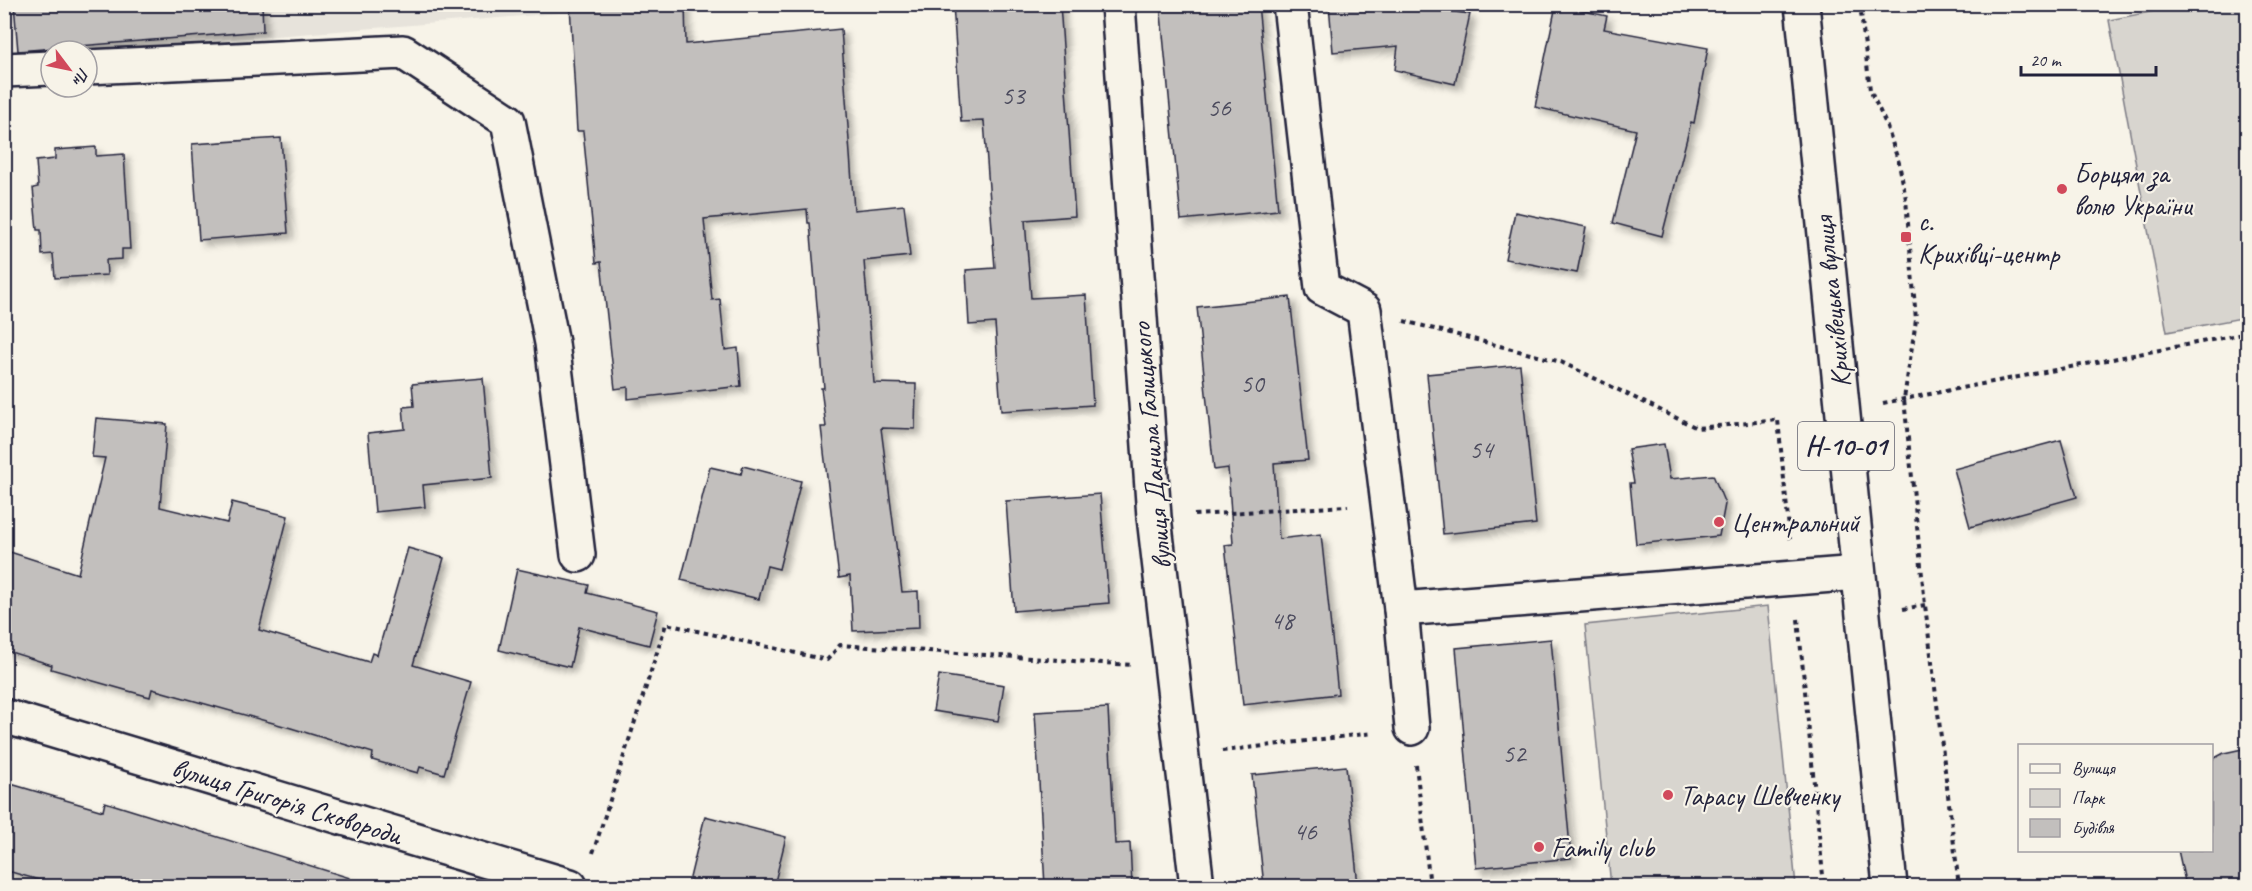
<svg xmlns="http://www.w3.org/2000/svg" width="2252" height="891" viewBox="0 0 2252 891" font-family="Caveat,sans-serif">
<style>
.built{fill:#e7e3db}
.green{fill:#d8d5cf;stroke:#7d7c85;stroke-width:1.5}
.building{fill:#c2bfbd;stroke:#22223b;stroke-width:1.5;filter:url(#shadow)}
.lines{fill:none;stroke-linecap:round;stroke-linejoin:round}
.minor-casing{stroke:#22223b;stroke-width:38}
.major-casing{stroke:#22223b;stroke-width:38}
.path{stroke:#22223b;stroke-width:4;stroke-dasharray:4.5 4.5;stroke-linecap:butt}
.minor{stroke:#f7f3e8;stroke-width:33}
.major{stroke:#f7f3e8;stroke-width:33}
.poi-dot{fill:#d1495b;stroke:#f7f3e8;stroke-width:2}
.labels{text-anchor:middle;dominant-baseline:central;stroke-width:4.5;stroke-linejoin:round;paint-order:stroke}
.number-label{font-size:26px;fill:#4a495c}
.shield{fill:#f7f3e8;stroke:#62616f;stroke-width:1.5}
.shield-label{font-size:27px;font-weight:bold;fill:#22223b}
.poi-label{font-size:28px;fill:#22223b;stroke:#f7f3e8;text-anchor:start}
.street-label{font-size:28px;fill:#22223b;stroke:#f7f3e8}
</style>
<defs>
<filter id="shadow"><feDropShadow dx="5.5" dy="5.5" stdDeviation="3" flood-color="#0004"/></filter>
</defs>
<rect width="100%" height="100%" fill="#f7f3e8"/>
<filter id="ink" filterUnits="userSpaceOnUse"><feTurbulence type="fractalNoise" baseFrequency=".0167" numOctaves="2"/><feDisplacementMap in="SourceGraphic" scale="12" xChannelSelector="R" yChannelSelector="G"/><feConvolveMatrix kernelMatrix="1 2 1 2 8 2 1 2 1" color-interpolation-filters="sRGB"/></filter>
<g filter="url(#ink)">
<polygon class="built" points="5,5 659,5 87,51 51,51 51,54 5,58"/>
<g class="green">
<polygon points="2190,4 2247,5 2247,317 2167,332 2109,20"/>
<polygon points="1768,606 1796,886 1611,886 1585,625"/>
</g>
<g class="building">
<polygon points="14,4 262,4 263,31 18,51"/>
<polygon points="570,4 685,4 686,44 841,29 854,210 904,205 910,256 864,261 874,383 916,384 915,429 881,428 902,592 918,591 919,628 853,631 850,576 839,578 821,427 826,427 821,388 824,388 810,223 808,223 807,209 704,219 712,300 720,299 725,350 738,348 741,386 628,399 628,387 615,389 601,262 596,263 583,131 577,131"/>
<polygon points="953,4 1060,4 1075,216 1025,220 1031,298 1086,295 1093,405 1001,411 995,323 969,325 966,270 995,268 984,121 961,122"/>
<polygon points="1160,4 1258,4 1278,210 1181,220"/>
<polygon points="1329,4 1417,4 1417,7 1470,14 1455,84 1395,70 1398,46 1333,52"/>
<polygon points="1556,5 1607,16 1604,29 1708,48 1694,123 1691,122 1662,236 1613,223 1636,130 1535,107"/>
<polygon points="281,138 288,233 199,240 192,144"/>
<polygon points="96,147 96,156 124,154 130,249 122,249 122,259 106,260 107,275 55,278 53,254 42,255 41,230 37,230 33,188 38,187 36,161 55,159 55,150"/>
<polygon points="1515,212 1586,227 1577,273 1505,259"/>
<polygon points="1290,297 1308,460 1274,463 1279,539 1321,534 1338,694 1243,705 1225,545 1233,544 1228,468 1214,470 1197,307"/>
<polygon points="1520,365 1536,524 1443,534 1427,374"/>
<polygon points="483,378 492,478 423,485 425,507 375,512 368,433 405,429 403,407 414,406 412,384"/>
<polygon points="96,418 167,424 160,507 227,523 232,502 288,516 259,630 369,662 372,653 377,655 408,548 444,558 413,665 471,682 444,774 420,767 418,773 372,760 373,753 291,728 152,689 150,697 51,669 52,665 4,650 4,550 78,574 105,458 92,457"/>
<polygon points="2061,440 2077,497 1970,527 1954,469"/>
<polygon points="1664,444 1670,479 1713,475 1725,504 1719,536 1636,544 1630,483 1634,483 1628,449"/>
<polygon points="743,466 801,481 779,569 767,566 759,599 681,580 710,467 741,474"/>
<polygon points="1100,494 1109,603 1014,611 1006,501"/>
<polygon points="517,569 589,585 587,593 658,611 649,645 579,627 570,667 499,650"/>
<polygon points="1551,639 1571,858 1476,868 1456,648"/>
<polygon points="939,675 1004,685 998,721 933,711"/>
<polygon points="1108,708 1115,844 1130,843 1132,886 1045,886 1035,712"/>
<polygon points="2247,748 2247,886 2186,886 2178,850 2211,850 2211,760 2224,753"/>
<polygon points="1346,766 1358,886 1264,886 1252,775"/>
<polygon points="4,782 103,811 105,802 350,878 349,886 60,886 4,870"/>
<polygon points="705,816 786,837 774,886 688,886"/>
</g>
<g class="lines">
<g class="minor-casing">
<g id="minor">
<polyline points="1118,4 1154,517 1197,886"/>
<polyline points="1290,4 1322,288 1364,310 1401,609"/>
<polyline points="87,67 403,52 508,121 552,343 578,555"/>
<polyline points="4,70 51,68"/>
<polyline points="4,716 570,886"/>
<polyline points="1412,728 1401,609 1858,573"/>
</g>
</g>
<g class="major-casing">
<polyline id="major" points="1802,4 1890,886"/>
</g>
<g class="path">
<polyline points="1860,4 1870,90 1886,124 1899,163 1906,199 1916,320 1904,399 1925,605 1959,886"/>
<polyline points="1404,321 1561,362 1697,428 1778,420 1790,539"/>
<polyline points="1883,403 2248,333"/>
<polyline points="1194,515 1348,506"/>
<polyline points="1903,609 1925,605"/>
<polyline points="1798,619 1824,886"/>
<polyline points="1222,751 1373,733"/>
<polyline points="1416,765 1430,886"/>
<polyline points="593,853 666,624 827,660 840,645 1132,665"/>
</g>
<use href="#minor" class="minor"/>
<use href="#major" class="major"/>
</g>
</g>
<g class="poi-dot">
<circle cx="2062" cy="189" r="6"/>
<rect x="1900" y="231" width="12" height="12" rx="3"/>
<circle cx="1719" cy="522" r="6"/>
<circle cx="1668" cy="795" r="6"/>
<circle cx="1539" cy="847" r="6"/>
</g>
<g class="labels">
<g class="number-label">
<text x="1013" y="95">53</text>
<text x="1219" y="107">56</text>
<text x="1252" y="383">50</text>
<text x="1481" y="449">54</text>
<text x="1282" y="620">48</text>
<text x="1514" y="753">52</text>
<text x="1305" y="831">46</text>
</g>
<rect class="shield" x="1798" y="422" width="96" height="48" rx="4.5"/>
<g class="shield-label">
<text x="1846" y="446">Н-10-01</text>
</g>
<g class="poi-label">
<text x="2074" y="173">Борцям за<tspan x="2074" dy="32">волю України</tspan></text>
<text x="1918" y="221">с.<tspan x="1918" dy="32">Крихівці-центр</tspan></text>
<text x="1731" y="522">Центральний</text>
<text x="1680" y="795">Тарасу Шевченку</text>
<text x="1551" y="847">Family club</text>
</g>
<g class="street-label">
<text transform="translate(1832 302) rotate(-96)">Крихівецька вулиця</text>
<text transform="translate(1151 446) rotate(-95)">вулиця Данила Галицького</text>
<text transform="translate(287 801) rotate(17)">вулиця Григорія Сковороди</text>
</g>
</g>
<rect width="2252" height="891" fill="none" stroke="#f7f3e8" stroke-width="24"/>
<rect x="12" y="12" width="2228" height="867" fill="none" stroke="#22223b" stroke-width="2" filter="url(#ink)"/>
<rect x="2018" y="744" width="195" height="108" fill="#f7f3e8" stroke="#a29fa3" stroke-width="1.5"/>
<rect x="2030" y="764" width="30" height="9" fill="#f7f3e8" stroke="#a29fa3" stroke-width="1.5"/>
<text x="2072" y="774" font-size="18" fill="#22223b">Вулиця</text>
<rect x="2030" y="789" width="30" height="18" fill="#d8d5cf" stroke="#a29fa3" stroke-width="1.5"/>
<text x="2072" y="804" font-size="18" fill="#22223b">Парк</text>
<rect x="2030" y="819" width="30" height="18" fill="#c2bfbd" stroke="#a29fa3" stroke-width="1.5"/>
<text x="2072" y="834" font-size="18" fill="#22223b">Будівля</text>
<g transform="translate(69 69) rotate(122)"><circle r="28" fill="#f7f3e8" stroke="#a29fa3" stroke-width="1.5"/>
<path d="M0-4.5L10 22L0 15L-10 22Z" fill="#d1495b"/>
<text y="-9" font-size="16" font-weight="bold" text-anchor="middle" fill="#22223b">Пн</text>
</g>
<path d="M2021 66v9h135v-9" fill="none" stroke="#22223b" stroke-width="3"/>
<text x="2030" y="66" font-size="18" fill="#22223b" stroke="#f7f3e8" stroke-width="4.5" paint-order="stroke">20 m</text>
</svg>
